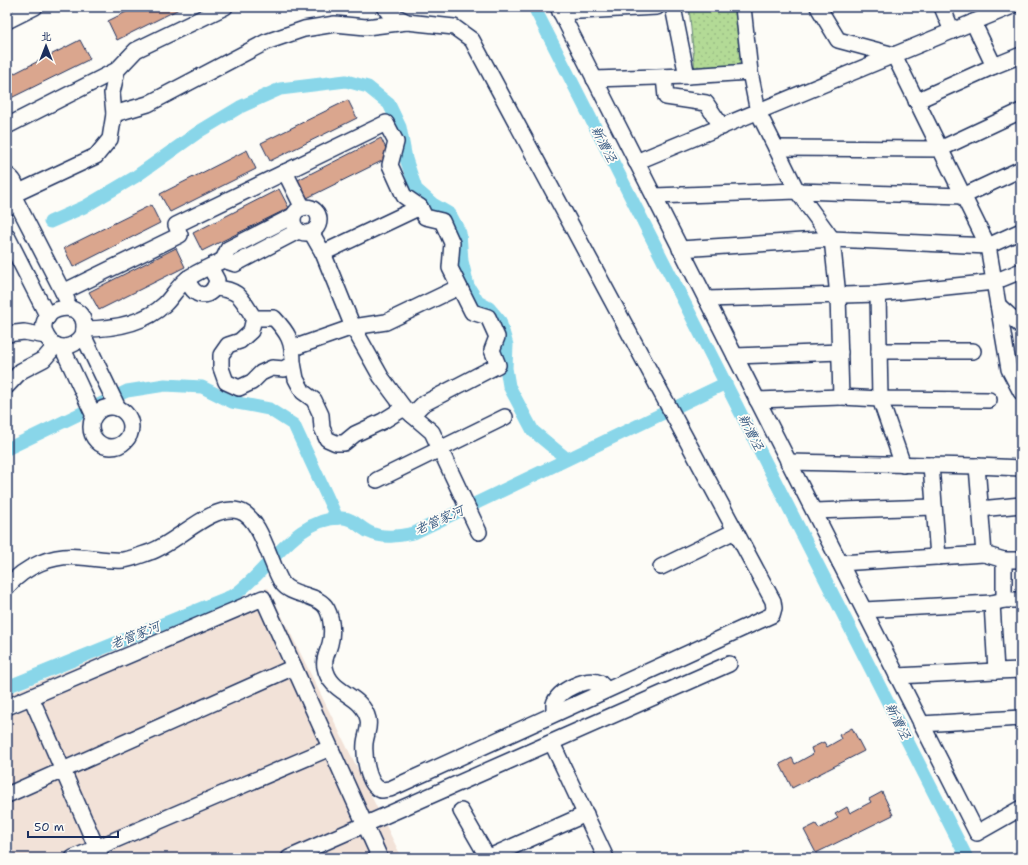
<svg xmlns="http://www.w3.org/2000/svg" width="1028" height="865" viewBox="0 0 1028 865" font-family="'Shantell Sans','LXGW WenKai TC',sans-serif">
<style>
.built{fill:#f2e2d8}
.green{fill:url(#green-dots);stroke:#67847a}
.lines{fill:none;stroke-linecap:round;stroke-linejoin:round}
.canal{stroke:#89d6e9;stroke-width:13}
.building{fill:#daa68e;stroke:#1b2f5e}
.minor-casing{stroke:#1b2f5e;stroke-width:18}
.minor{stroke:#fdfcf7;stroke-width:15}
.labels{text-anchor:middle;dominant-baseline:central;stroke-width:3.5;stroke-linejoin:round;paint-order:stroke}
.water-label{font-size:13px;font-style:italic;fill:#365981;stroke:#fdfcf7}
</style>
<defs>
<pattern id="green-dots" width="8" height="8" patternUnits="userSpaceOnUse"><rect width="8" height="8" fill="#b3da96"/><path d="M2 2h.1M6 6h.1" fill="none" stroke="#99bb84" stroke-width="1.8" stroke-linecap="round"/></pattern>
</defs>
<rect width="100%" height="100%" fill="#fdfcf7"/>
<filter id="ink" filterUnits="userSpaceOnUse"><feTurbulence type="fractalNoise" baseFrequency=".025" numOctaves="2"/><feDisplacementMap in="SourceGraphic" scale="8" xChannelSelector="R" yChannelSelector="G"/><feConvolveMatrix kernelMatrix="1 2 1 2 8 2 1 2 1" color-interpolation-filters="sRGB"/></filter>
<g filter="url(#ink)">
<polygon class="built" points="268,588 402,858 7,858 7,695"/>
<polygon class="green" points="689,7 736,7 742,67 695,72"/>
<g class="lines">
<g class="canal">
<polyline points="534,7 967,858"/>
<polyline points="50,222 84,207 135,177 200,131 240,107 280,89 346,81 368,87 389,104 400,127 406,159 416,189 433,204 450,214 460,233 462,261 468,286 478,302 489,308 500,321 507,345 506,368 509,386 533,431 567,459"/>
<polyline points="7,449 127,391 165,385 202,387 232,402 269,409 294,425 337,518"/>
<path d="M 7,687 L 234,595 C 268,572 296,516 343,518 C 353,518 360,528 369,532 C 383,539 399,536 414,533 L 726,383"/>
</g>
</g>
<g class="building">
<polygon points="136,7 183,7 117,40 108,21"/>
<polygon points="80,40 90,59 7,100 7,77"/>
<polygon points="348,100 357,118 270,161 261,143"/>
<polygon points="381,138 390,157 303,200 294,182"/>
<polygon points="247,150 256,169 170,212 160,194"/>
<polygon points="279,189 289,208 202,251 193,233"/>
<polygon points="151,205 160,223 73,267 64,248"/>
<polygon points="176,248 185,267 99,310 89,292"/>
<polygon points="852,728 864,751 792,788 780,764 792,758 795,764 813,754 811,748 824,742 827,747 841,739 839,735"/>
<polygon points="882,792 893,815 816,853 804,830 816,824 819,829 838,818 835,814 847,807 850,813 871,802 869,799"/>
</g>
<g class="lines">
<g class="minor-casing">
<g id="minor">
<polyline points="558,7 977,833 1021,808"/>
<polyline points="673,7 687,76 750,72 758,112 776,148 797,191 832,239 838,296 841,397 880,399 903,465"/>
<polyline points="743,7 750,72"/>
<polyline points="818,7 838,40 894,55"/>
<polyline points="942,7 952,31"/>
<polyline points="1010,7 894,55 988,246 1009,369 1021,392"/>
<polyline points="560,12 657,7"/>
<polyline points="7,21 35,7"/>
<polyline points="994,66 1021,55"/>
<polyline points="664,77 666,97 706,103 722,127"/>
<polyline points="594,79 687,76"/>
<polyline points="916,101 994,66 973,22"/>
<polyline points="114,114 148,104 266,42 304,29 335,24 366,27 407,22"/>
<polyline points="7,126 117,70"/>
<polyline points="776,148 940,149 1021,111"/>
<polyline points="636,162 894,55"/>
<polyline points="285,172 303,208"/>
<path d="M 7,175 C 20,183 19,199 7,208"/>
<polyline points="17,193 96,156 110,139 114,114 112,93 117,70 136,50 225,7"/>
<polyline points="654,196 797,191 963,196 1021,169"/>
<polyline points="15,199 67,300"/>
<circle cx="306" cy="220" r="13"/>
<polyline points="311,232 323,253 353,327 381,377 404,408 432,432 479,532"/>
<polyline points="7,236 48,317"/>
<polyline points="680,249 832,239 988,246 1021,231"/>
<polyline points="323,253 420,207"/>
<polyline points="223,260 228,249 293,216"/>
<path d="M 188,278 C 191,299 213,301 217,280 L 210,267"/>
<path d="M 216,288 C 241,290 241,299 254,318 L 251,331 L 240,341 L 228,345 L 221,355 L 221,368 L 226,382 L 239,388 L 252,382 L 261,373 L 272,368 L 284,369 L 293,363 C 293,341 288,333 274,318 L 254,318"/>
<polyline points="63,292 180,235 176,225 386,123 396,142 390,165 404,196 420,207 425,217 442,221 452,243 450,268 472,312 488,317 497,337 492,350 498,365 423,404 412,415"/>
<polyline points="878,294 880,399 989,400"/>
<polyline points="706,299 878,294 994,282 1021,271"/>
<polyline points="998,305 1021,326"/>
<path d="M 84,329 C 112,329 144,324 165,304 C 173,296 178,286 187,279 C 198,271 212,266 223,260 L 235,264 L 298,231"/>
<polyline points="7,334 24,332 46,336"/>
<path d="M 83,335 C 74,348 56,353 47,337 C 29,306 93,293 83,335 L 118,408"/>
<polyline points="62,347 94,416"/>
<polyline points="293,348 353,327 386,322 459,287"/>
<polyline points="879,351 973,351"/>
<polyline points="735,356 840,352"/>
<polyline points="293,363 296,379 303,392 314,400 321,415 322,428 327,439 336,443 344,443 355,434 383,421 404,408"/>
<polyline points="7,386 21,371 44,359 56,345"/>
<polyline points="757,400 841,397"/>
<circle cx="111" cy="427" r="20"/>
<polyline points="788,462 977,466"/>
<polyline points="931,465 938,557"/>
<polyline points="1021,468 977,466 984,554 1004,560 1004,600 992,603 996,671 1021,670"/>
<polyline points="377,480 505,417"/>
<polyline points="980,509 1021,505"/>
<polyline points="814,511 934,507"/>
<polyline points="1004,560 1021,560"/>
<polyline points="840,563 984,554"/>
<polyline points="661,567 735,531"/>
<path d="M 7,587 C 25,566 53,554 80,557 C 95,558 108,561 123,560 C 132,559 141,555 150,552 C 176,544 211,503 239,511 C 261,517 270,564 282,583 C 291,596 314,593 325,606 C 332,615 333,633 330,644 C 328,652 323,659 325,667 C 330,695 362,693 368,719 C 370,728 366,734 365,743 C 364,755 367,785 381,790 C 383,790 387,789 390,789 L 772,615 L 774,608 L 773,601 L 472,40 L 454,27 L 407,22 L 389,13 L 384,7"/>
<polyline points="1004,600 1021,600"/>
<polyline points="864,610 992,603"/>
<polyline points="897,676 996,671"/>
<polyline points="31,697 101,858"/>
<polyline points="7,707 263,598 380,858"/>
<path d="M 554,713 C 554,710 554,707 554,704 C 558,690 587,677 600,683 C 602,685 605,688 607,689"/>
<polyline points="921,724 1021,718"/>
<polyline points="552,743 606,858"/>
<polyline points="7,795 294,667"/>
<polyline points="461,811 488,858"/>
<polyline points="73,858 330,748"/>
<polyline points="289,858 729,664"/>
<polyline points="487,858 586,814"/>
</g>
</g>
<use href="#minor" class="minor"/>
</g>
</g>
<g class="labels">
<g class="water-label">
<text transform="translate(604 144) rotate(63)">新漕泾</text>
<text transform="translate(751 432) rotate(63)">新漕泾</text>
<text transform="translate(439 520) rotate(-24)">老管家河</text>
<text transform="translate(135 635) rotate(-22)">老管家河</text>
<text transform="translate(898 721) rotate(63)">新漕泾</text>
</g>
</g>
<rect width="1028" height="865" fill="none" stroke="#fdfcf7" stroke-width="24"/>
<rect x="12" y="12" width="1004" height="841" fill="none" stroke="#1b2f5e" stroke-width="1.5" filter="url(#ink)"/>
<g transform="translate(46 46)" stroke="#fdfcf7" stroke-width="3" paint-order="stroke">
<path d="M0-3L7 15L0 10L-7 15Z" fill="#1b2f5e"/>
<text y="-6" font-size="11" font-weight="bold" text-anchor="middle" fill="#1b2f5e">北</text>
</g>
<path d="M28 831v6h90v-6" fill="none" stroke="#1b2f5e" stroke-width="2"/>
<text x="34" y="831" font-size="12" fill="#1b2f5e" stroke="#fdfcf7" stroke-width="3" paint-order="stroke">50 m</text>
</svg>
